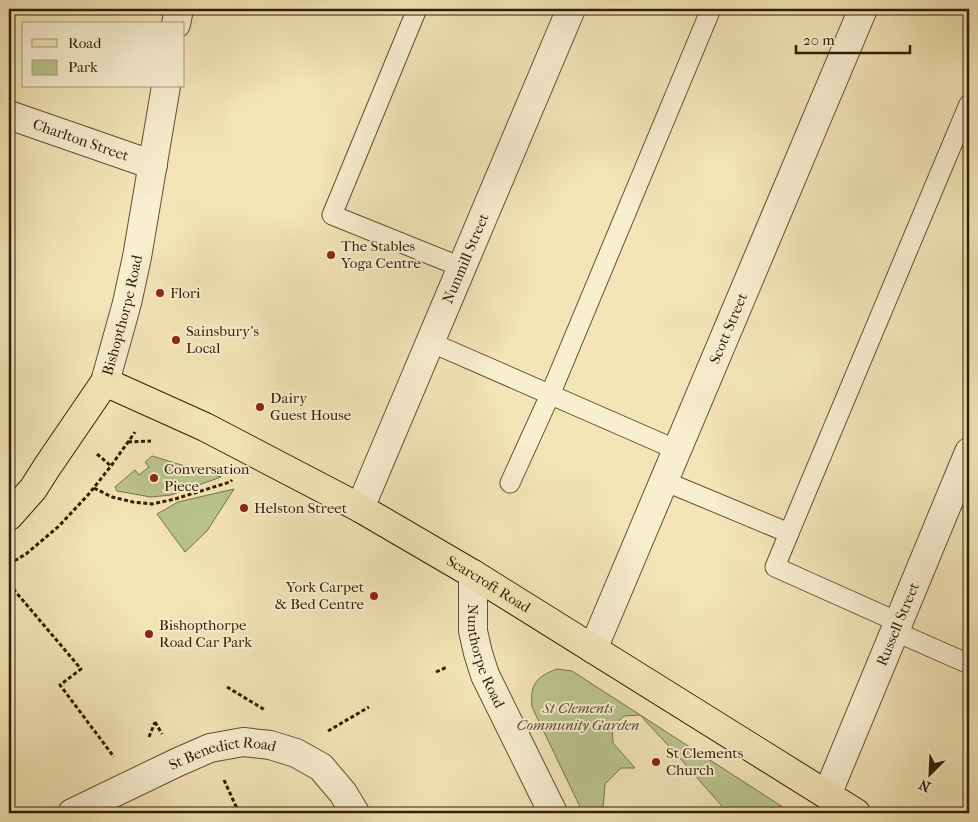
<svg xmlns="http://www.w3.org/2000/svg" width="978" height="822" viewBox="0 0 978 822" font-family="'IM FELL French Canon',serif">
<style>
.green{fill:#bbc58e;stroke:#767149}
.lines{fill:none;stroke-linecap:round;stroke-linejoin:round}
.service-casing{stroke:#624f31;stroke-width:21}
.minor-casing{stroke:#624f31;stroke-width:30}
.tertiary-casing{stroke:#624f31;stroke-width:30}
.primary-casing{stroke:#311d04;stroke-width:30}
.path{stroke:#311d04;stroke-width:3;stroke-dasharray:4 2.5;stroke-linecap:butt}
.service{stroke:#f8eed0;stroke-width:19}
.minor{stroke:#f8eed0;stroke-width:28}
.tertiary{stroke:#f8eed0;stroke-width:28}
.primary{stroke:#f4e5b7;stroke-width:28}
.poi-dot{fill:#8f2418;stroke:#f8eed0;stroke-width:2}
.labels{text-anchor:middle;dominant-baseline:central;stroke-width:4;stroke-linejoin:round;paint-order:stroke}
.street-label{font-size:15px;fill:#311d04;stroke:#f8eed0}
.poi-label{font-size:15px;fill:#311d04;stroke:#f8eed0;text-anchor:start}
.park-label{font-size:15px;font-style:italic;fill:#5a4f2d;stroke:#f8eed0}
</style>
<rect width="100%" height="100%" fill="#f4e5b7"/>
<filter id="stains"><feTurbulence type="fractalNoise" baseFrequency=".004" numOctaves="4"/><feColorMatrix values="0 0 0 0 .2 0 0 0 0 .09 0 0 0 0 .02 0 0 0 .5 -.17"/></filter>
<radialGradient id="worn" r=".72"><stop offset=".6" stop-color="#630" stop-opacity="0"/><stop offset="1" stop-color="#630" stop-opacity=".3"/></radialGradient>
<g class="green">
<polygon points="152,456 221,477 171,495 151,497 117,491 115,487 135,470 139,475 149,467 145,462"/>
<polygon points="234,489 207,531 185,552 157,514 178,502"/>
<path d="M 557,669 L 572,671 L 792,813 L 728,813 L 678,756 L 640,715 L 624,716 L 612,727 L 613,743 L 635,768 L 621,768 L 605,784 L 603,809 L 606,813 L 583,813 L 532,707 C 530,684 536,677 557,669 Z"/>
</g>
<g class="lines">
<g class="service-casing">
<g id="service">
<polyline points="417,9 332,215 461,267"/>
<polyline points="430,342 677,450"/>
<polyline points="664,481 789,533 775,567 898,622"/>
<polyline points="510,483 550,395 711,9"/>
<polyline points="789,533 969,104"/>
<polyline points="894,631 969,664"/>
</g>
</g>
<g class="minor-casing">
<g id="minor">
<path id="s1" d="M 9,115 L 153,165"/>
<path id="s2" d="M 360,508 L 571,9"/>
<path id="s3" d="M 473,574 L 473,631 L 478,653 L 485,675 L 553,813"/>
<path id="s4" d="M 593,649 L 863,9"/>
<path id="s5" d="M 827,795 L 969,452"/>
<path id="s6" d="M 72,813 L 178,762 L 210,748 L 243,742 L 270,745 L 296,753 L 321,767 L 343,793 L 355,813"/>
</g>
</g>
<g class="tertiary-casing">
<g id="tertiary">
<polyline points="176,24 179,9"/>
<path id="s7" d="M 105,382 L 127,303 L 137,257 L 166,86"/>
</g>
</g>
<g class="primary-casing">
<g id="primary">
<path id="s8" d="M 9,516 L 33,489 L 47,467 L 105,382 L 205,427 L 360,508 L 473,574 L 856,813"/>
</g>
</g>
<g class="path">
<polyline points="128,442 151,441"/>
<polyline points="97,454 111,466"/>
<polyline points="94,488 112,497 133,502 152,504 175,499 230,482 232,480"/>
<polyline points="9,564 26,554 59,526 88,495 111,466 135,432"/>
<polyline points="9,584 81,669 60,685 114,757"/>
<polyline points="436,672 447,667"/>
<polyline points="227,687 265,710"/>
<polyline points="155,722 162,734"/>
<polyline points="328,731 369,707"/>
<polyline points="149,737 155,722"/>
<polyline points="224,780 239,813"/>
</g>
<use href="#service" class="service"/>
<use href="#minor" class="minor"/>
<use href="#tertiary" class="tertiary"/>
<use href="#primary" class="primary"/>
</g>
<g class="poi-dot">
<circle cx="331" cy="255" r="5"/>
<circle cx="160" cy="293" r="5"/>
<circle cx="176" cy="340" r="5"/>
<circle cx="260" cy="407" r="5"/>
<circle cx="154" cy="478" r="5"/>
<circle cx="244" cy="508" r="5"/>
<circle cx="374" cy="596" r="5"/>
<circle cx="149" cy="634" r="5"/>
<circle cx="656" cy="762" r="5"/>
</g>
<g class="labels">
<g class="street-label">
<text stroke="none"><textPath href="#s1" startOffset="76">Charlton Street</textPath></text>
<text stroke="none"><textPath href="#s2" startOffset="271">Nunmill Street</textPath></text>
<text stroke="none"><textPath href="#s7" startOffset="69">Bishopthorpe Road</textPath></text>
<text stroke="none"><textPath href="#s4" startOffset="348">Scott Street</textPath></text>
<text stroke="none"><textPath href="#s8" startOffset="599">Scarcroft Road</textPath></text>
<text stroke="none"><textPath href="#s5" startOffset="185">Russell Street</textPath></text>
<text stroke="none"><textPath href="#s3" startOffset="84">Nunthorpe Road</textPath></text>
<text stroke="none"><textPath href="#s6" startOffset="164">St Benedict Road</textPath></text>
</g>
<g class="poi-label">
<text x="341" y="246">The Stables<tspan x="341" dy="17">Yoga Centre</tspan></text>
<text x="170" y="293">Flori</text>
<text x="186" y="331">Sainsbury's<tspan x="186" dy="17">Local</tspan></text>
<text x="270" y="398">Dairy<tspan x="270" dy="17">Guest House</tspan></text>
<text x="164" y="469">Conversation<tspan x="164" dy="17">Piece</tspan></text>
<text x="254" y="508">Helston Street</text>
<text x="364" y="587" text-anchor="end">York Carpet<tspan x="364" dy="17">&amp; Bed Centre</tspan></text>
<text x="159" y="625">Bishopthorpe<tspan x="159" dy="17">Road Car Park</tspan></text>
<text x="666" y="753">St Clements<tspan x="666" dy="17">Church</tspan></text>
</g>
<g class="park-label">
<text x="578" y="708">St Clements<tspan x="578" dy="17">Community Garden</tspan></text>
</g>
</g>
<rect width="978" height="822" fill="none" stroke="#f4e5b7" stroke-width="30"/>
<rect x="10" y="10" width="958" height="802" fill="none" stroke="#311d04" stroke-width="2.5"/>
<rect x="15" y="15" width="948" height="792" fill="none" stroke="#311d04"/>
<rect x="22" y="22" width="162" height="65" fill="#f8eed0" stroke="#a89a7e"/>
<rect x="32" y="39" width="25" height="8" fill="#f4e5b7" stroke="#a89a7e"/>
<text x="68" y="48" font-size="15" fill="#311d04">Road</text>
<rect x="32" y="60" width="25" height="15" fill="#bbc58e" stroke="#a89a7e"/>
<text x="68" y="72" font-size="15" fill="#311d04">Park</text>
<g transform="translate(930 774) rotate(204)" stroke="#f8eed0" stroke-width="4" paint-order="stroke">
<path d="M0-4L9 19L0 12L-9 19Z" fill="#311d04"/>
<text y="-8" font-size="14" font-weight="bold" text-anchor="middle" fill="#311d04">N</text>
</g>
<path d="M796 45v8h114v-8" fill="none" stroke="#311d04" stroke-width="2.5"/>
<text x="803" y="45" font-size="15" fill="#311d04" stroke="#f8eed0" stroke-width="4" paint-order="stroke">20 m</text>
<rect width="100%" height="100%" filter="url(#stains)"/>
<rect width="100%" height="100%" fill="url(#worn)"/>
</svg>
